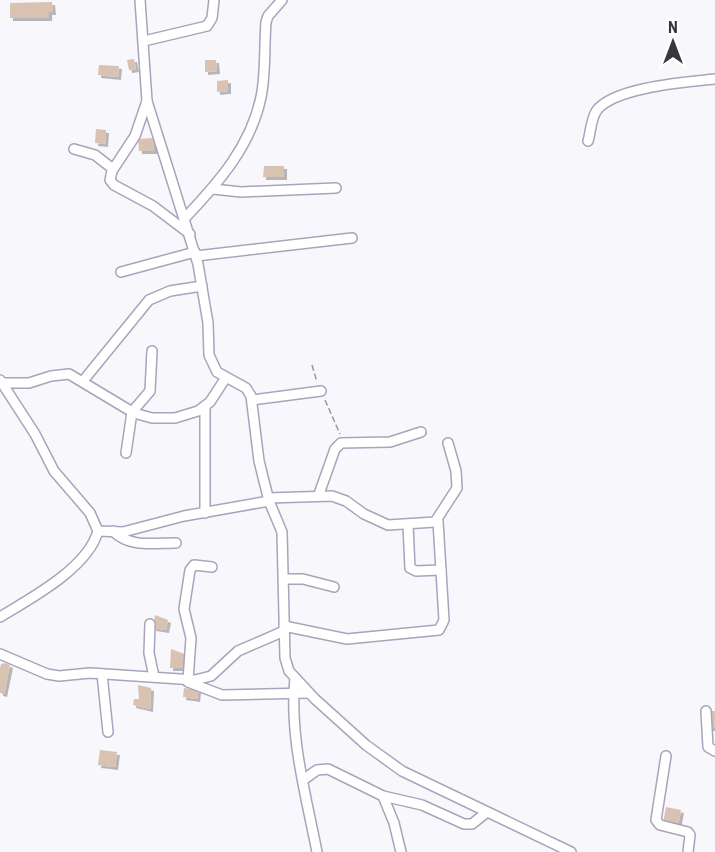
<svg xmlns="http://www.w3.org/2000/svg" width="715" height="852" viewBox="0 0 715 852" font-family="'Roboto Condensed',sans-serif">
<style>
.building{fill:#d9c2b1;filter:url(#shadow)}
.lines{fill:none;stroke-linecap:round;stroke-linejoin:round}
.minor-casing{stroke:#aba3bb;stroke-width:12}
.path{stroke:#99979e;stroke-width:1.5;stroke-dasharray:6 3;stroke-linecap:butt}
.minor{stroke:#fff;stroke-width:9}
</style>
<defs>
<filter id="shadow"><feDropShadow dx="3" dy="3" stdDeviation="0" flood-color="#0004"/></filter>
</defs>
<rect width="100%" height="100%" fill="#f8f7fc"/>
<g class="building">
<polygon points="52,2 53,12 49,12 49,18 10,18 10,3"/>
<polygon points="134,59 136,69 129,70 127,60"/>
<polygon points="205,60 216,60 217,71 205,72"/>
<polygon points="99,65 119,66 118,77 98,75"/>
<polygon points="228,80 228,91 217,92 217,81"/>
<polygon points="96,129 106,130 105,144 95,143"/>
<polygon points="154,138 154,151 139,151 138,139"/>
<polygon points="264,166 284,166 284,177 263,177"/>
<polygon points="155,615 168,620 166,630 153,628"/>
<polygon points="171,649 187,655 182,668 170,668"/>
<polygon points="5,663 10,665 4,694 0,693 0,668 1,664"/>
<polygon points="138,685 151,688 150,709 133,705 134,699 139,699"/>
<polygon points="184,688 198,690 197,699 183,697"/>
<polygon points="711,711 715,711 715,728 710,728"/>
<polygon points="100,750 117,752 115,767 98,765"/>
<polygon points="666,807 681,810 678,826 663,823"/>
</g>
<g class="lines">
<g class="minor-casing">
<g id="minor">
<polyline points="140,0 147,101 198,264 208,323 209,355 217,372 246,388 251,396 259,461 269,501 282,532 285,658 289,671 315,699 366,745 402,771 571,852"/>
<polyline points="144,41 207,26 212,18 214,0"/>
<polyline points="147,101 135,136 112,171 110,180 114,185 153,206 190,234"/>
<path d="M 588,141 C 591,131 591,118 597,110 C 615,87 687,82 715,79"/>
<polyline points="74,149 95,155 113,169"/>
<polyline points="213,189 241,192 336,188"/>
<path d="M 185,218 C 219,182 251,146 261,97 C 266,73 264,47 266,22 L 268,16 L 282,0"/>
<polyline points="196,256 352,238"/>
<polyline points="121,272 195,252"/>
<path d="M 0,380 L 35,434 L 54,471 L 90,513 L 98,531 C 88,568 31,598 0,617"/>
<polyline points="83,381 149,300 170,291 202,286"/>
<polyline points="0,383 29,383 51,376 69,374 134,413 152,418 175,418 198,411 210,402 225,379"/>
<polyline points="252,400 321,391"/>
<polyline points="205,406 205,513"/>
<polyline points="126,453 132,412 150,391 152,351"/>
<polyline points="319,494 335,449 341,443 390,442 421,432"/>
<polyline points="268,498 332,496 346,501 364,514 388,525 435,522 457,488 456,471 448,443"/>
<polyline points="408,525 410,568 416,571 441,570"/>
<polyline points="98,531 123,532 184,516 269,501"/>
<path d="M 113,531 C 130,548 153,543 176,543"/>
<polyline points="284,579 303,579 334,587"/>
<polyline points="150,624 149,653 154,677"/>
<polyline points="284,626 347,639 439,630 444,620 438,521"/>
<polyline points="0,654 47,674 59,676 90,673 195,680 211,676 238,651 284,631"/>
<polyline points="102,674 108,732"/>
<path d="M 295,678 C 289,736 306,795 317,852"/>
<polyline points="188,680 191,638 184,609 190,570 194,565 212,567"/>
<polyline points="188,682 222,695 309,693"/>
<polyline points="706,711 708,747 715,751"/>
<polyline points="666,756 656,820 660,825 688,832 690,835 688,852"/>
<polyline points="303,780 317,770 328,769 383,796 422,805 464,824 472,824 487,812"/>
<polyline points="383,796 394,823 401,852"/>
</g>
</g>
<g class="path">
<polyline points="312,365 317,382"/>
<polyline points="325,400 340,434"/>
</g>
<use href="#minor" class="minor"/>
</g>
<g transform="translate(673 42)" stroke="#ffffff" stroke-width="4.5" paint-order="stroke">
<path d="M0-4.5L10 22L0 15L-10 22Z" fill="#39363f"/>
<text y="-9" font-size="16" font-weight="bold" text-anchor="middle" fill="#39363f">N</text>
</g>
</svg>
